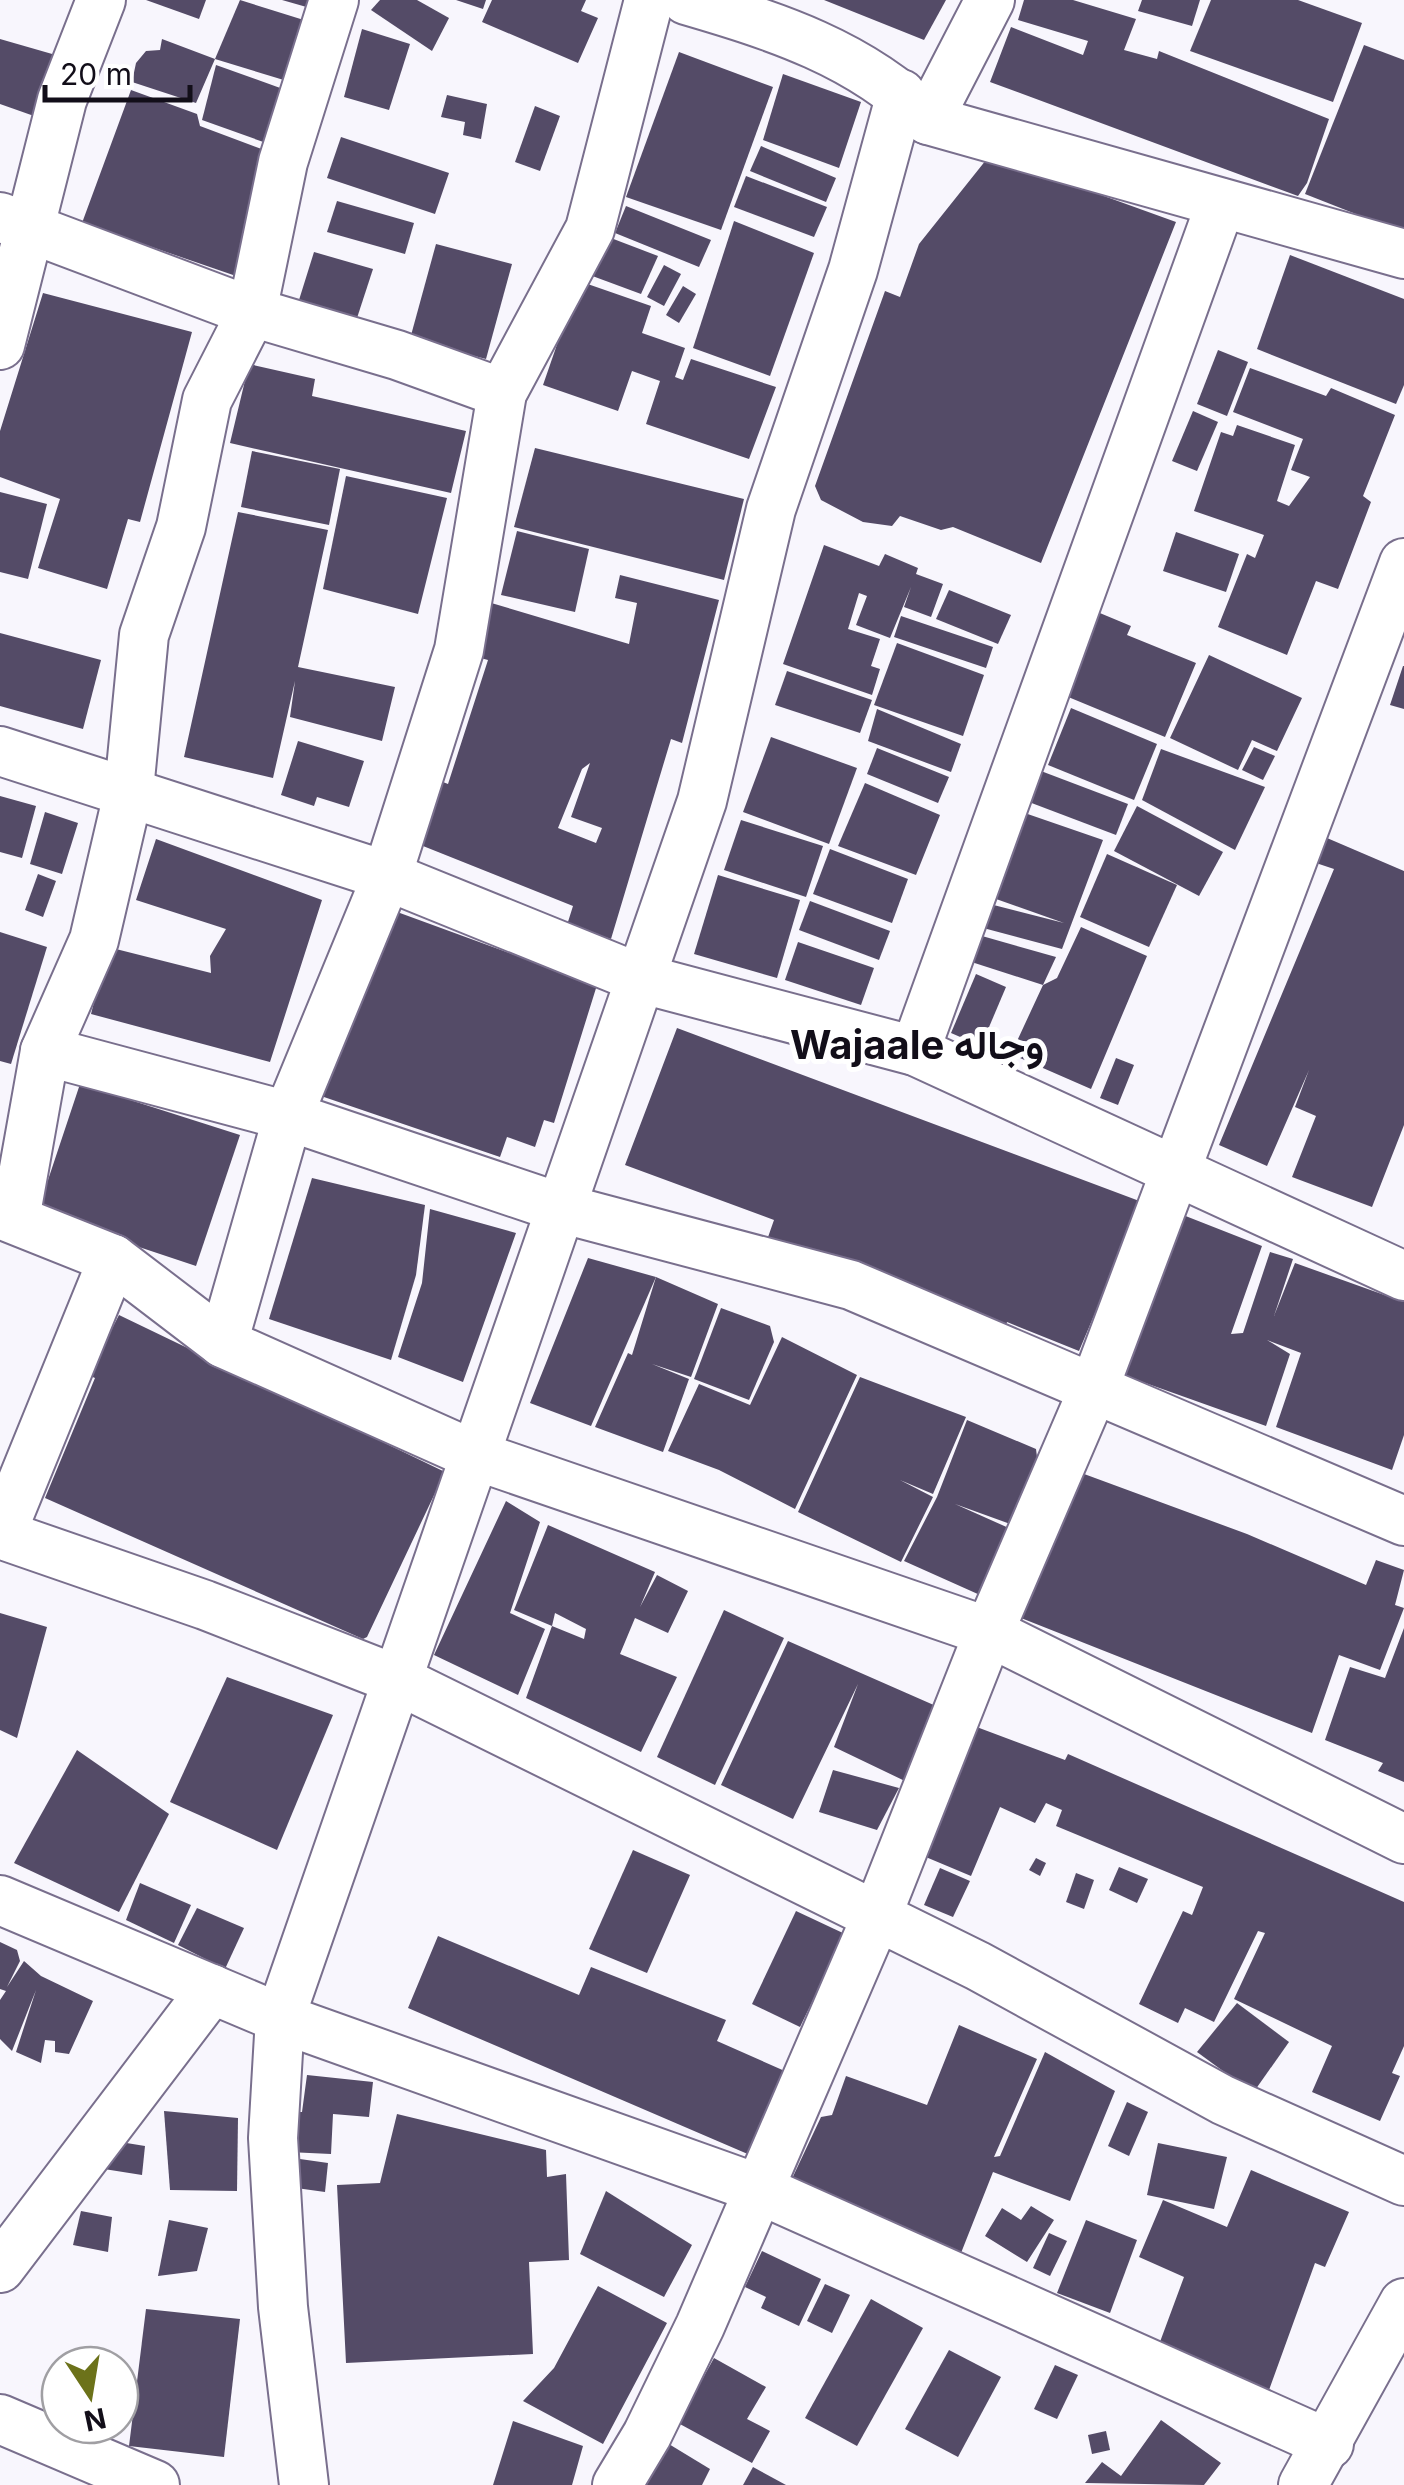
<svg xmlns="http://www.w3.org/2000/svg" width="1404" height="2485" viewBox="0 0 1404 2485" font-family="Inter,Vazirmatn,sans-serif">
<style>
.building{fill:#544b67;fill-rule:evenodd}
.lines{fill:none;stroke-linecap:round;stroke-linejoin:round}
.minor-casing{stroke:#796f8d;stroke-width:52}
.minor{stroke:#fff;stroke-width:48}
.labels{text-anchor:middle;dominant-baseline:central;stroke-width:10;stroke-linejoin:round;paint-order:stroke}
.district-label{font-size:40px;font-weight:bold;fill:#120e19;stroke:#fff}
</style>
<rect width="100%" height="100%" fill="#f8f6fd"/>
<g class="building">
<polygon points="146,0 206,0 199,19"/>
<polygon points="240,0 307,21 287,81 215,59"/>
<polygon points="282,0 312,0 310,8"/>
<polygon points="380,0 417,0 449,18 432,51 371,10"/>
<polygon points="456,0 486,0 483,9"/>
<polygon points="492,0 586,0 581,11 598,18 578,63 482,22"/>
<polygon points="824,0 946,0 924,40"/>
<polygon points="1024,0 1073,0 1136,19 1124,50 1157,59 1159,51 1329,119 1307,183 1298,196 990,82 1011,27 1083,55 1088,41 1018,20"/>
<polygon points="1142,0 1200,0 1192,26 1138,11"/>
<polygon points="1211,0 1298,0 1362,23 1333,102 1190,51"/>
<polygon points="362,29 410,44 389,110 344,97"/>
<polygon points="0,39 73,60 51,122 0,104"/>
<polygon points="162,39 215,59 196,103 132,82 136,63 146,51 160,50"/>
<polygon points="1364,45 1404,60 1404,233 1305,194"/>
<polygon points="679,52 773,87 721,230 626,197"/>
<polygon points="216,65 283,89 269,144 202,120"/>
<polygon points="783,74 861,102 839,168 763,140"/>
<polygon points="131,90 197,114 200,126 267,151 236,276 82,223"/>
<polygon points="447,95 487,104 481,139 463,135 465,122 441,117"/>
<polygon points="535,106 560,116 540,171 515,162"/>
<polygon points="341,137 449,173 435,214 327,178"/>
<polygon points="761,146 836,178 826,202 750,171"/>
<polygon points="990,155 1176,222 1041,563 953,527 941,530 900,516 892,526 863,522 821,500 815,486 885,291 900,297 919,244"/>
<polygon points="746,176 827,207 814,237 734,207"/>
<polygon points="337,201 414,223 405,254 327,232"/>
<polygon points="626,206 711,240 699,267 615,233"/>
<polygon points="734,221 814,253 770,376 693,348"/>
<polygon points="603,235 658,256 641,294 587,274"/>
<polygon points="436,244 512,264 486,359 410,339"/>
<polygon points="314,252 373,269 357,318 299,300"/>
<polygon points="1290,255 1404,299 1404,385 1396,404 1257,349"/>
<polygon points="664,265 681,274 664,306 647,297"/>
<polygon points="579,281 651,306 642,333 685,348 675,377 683,380 691,359 776,387 749,459 646,424 660,381 632,371 618,411 543,385"/>
<polygon points="683,286 696,294 679,323 666,315"/>
<polygon points="43,293 192,332 140,522 128,519 107,589 38,568 60,499 0,477 0,431"/>
<polygon points="1218,350 1248,362 1227,416 1197,404"/>
<polygon points="249,364 315,379 312,396 466,431 451,493 230,443"/>
<polygon points="1250,368 1326,396 1331,388 1395,415 1363,496 1371,502 1338,589 1316,581 1287,655 1218,627 1247,554 1255,558 1264,535 1194,511 1221,432 1233,436 1237,425 1295,445 1277,501 1289,506 1310,477 1291,470 1303,439 1233,412"/>
<polygon points="1193,411 1218,422 1197,471 1172,461"/>
<polygon points="535,448 744,499 724,580 514,527"/>
<polygon points="252,451 340,469 329,525 241,507"/>
<polygon points="346,476 447,498 418,614 323,589"/>
<polygon points="0,492 47,504 28,579 0,572"/>
<polygon points="238,512 328,530 298,667 395,687 382,741 290,717 295,681 273,778 184,757"/>
<polygon points="517,531 589,549 575,612 501,595"/>
<polygon points="1176,532 1239,554 1226,592 1163,571"/>
<polygon points="824,545 879,566 885,554 918,568 916,574 943,584 931,617 904,607 911,587 890,638 856,625 867,596 859,593 848,629 880,639 871,666 880,669 872,695 783,664"/>
<path d="M 620,575 L 719,600 L 682,743 L 671,739 L 611,939 L 567,925 L 573,906 L 408,840 L 433,778 L 448,784 L 488,660 L 473,656 L 488,602 L 629,644 L 637,603 L 615,598 ZM 590,763 L 571,817 L 602,828 L 596,843 L 558,828 L 582,769 Z"/>
<polygon points="949,590 1011,615 998,644 936,619"/>
<polygon points="1095,611 1131,626 1127,635 1196,663 1165,737 1061,694"/>
<polygon points="901,616 993,647 986,668 894,637"/>
<polygon points="0,633 101,660 83,729 0,706"/>
<polygon points="897,643 984,675 963,736 874,705"/>
<polygon points="1209,655 1302,698 1277,751 1252,740 1238,770 1170,738"/>
<polygon points="1403,666 1404,666 1404,709 1390,705"/>
<polygon points="787,671 872,700 860,733 775,705"/>
<polygon points="1071,708 1157,744 1134,800 1048,765"/>
<polygon points="877,709 961,744 951,772 868,741"/>
<polygon points="771,737 857,768 829,844 743,812"/>
<polygon points="298,741 364,761 349,807 317,797 314,806 281,795"/>
<polygon points="1254,747 1275,756 1263,780 1242,770"/>
<polygon points="877,748 949,777 938,803 867,774"/>
<polygon points="1161,749 1265,787 1235,850 1142,800"/>
<polygon points="1033,768 1128,804 1116,835 1021,799"/>
<polygon points="865,783 940,815 916,875 838,846"/>
<polygon points="0,796 36,806 22,858 0,852"/>
<polygon points="1137,806 1223,852 1199,896 1114,851"/>
<polygon points="1013,809 1103,840 1062,949 972,925 978,901 1064,923 982,894"/>
<polygon points="45,812 78,823 62,874 30,864"/>
<polygon points="741,820 823,846 806,897 724,870"/>
<polygon points="1320,835 1404,871 1404,1125 1372,1207 1292,1177 1316,1116 1295,1107 1309,1070 1267,1166 1219,1145 1334,869 1310,861"/>
<polygon points="156,839 322,900 270,1062 91,1014 108,947 211,973 210,956 226,929 136,900"/>
<polygon points="830,849 908,879 892,923 813,894"/>
<polygon points="1107,854 1177,885 1149,947 1080,917"/>
<polygon points="38,874 56,881 43,917 25,910"/>
<polygon points="718,875 800,900 777,978 694,954"/>
<polygon points="810,901 890,931 879,960 799,930"/>
<polygon points="389,909 597,985 554,1123 544,1120 535,1147 507,1137 500,1157 321,1096"/>
<polygon points="1081,927 1147,956 1091,1089 1011,1054 1043,985 1057,978"/>
<polygon points="0,932 47,947 11,1064 0,1061"/>
<polygon points="968,932 1056,957 1043,985 956,957"/>
<polygon points="798,942 874,968 861,1005 785,980"/>
<polygon points="976,974 1006,987 981,1046 951,1033"/>
<polygon points="677,1028 1142,1202 1079,1351 1007,1322 1002,1338 767,1240 774,1220 625,1165"/>
<polygon points="1116,1058 1134,1065 1118,1105 1100,1098"/>
<polygon points="80,1084 240,1135 196,1266 37,1213"/>
<polygon points="312,1178 425,1205 416,1275 391,1360 269,1319"/>
<polygon points="430,1209 516,1233 463,1382 398,1357 422,1283"/>
<polygon points="1183,1215 1262,1246 1231,1334 1243,1333 1270,1252 1293,1259 1274,1316 1295,1263 1404,1302 1404,1435 1392,1470 1276,1427 1301,1353 1267,1340 1290,1354 1266,1426 1123,1375"/>
<polygon points="588,1258 656,1277 591,1426 530,1403"/>
<polygon points="656,1277 718,1304 691,1377 652,1364 689,1379 663,1452 595,1427 628,1353 632,1355"/>
<polygon points="721,1308 770,1326 774,1342 749,1400 694,1379"/>
<polygon points="119,1315 445,1472 367,1637 363,1639 45,1498 95,1378 88,1375"/>
<polygon points="782,1337 857,1375 795,1509 719,1470 668,1451 699,1384 750,1405"/>
<polygon points="860,1377 966,1417 933,1494 900,1480 933,1497 901,1562 798,1512"/>
<polygon points="967,1420 1036,1449 1038,1465 1013,1525 955,1504 1011,1529 980,1595 904,1561 937,1497"/>
<polygon points="1076,1471 1247,1534 1366,1585 1376,1560 1404,1570 1395,1605 1404,1608 1380,1670 1339,1655 1312,1733 1021,1618"/>
<polygon points="506,1501 540,1522 510,1613 545,1629 518,1695 434,1655"/>
<polygon points="548,1525 655,1572 640,1607 657,1575 688,1591 668,1633 635,1618 620,1654 677,1677 641,1752 526,1698 552,1626 584,1639 586,1629 555,1613 552,1626 514,1610"/>
<polygon points="724,1610 784,1638 715,1785 657,1757"/>
<polygon points="0,1613 47,1627 17,1738 0,1730"/>
<polygon points="1404,1628 1404,1782 1378,1771 1383,1763 1325,1740 1350,1667 1385,1678"/>
<polygon points="788,1641 936,1706 907,1782 834,1747 858,1684 793,1819 721,1785"/>
<polygon points="227,1677 333,1715 277,1850 170,1802"/>
<polygon points="966,1723 1065,1760 1068,1754 1404,1902 1404,2046 1392,2073 1400,2076 1380,2121 1312,2092 1332,2046 1234,1999 1265,1933 1258,1931 1214,2022 1185,2008 1178,2023 1139,2004 1183,1911 1192,1915 1203,1887 1056,1826 1062,1810 1046,1803 1035,1823 1000,1807 971,1876 921,1855"/>
<polygon points="77,1750 169,1814 119,1912 14,1863"/>
<polygon points="833,1770 899,1788 877,1830 819,1812"/>
<polygon points="633,1850 690,1875 647,1973 589,1949"/>
<polygon points="1036,1858 1046,1863 1040,1876 1029,1870"/>
<polygon points="1119,1867 1148,1879 1137,1903 1109,1890"/>
<polygon points="940,1868 970,1881 953,1917 924,1905"/>
<polygon points="1076,1873 1094,1880 1084,1909 1066,1902"/>
<polygon points="140,1883 191,1905 174,1943 126,1920"/>
<polygon points="197,1908 244,1928 225,1969 178,1945"/>
<polygon points="796,1911 845,1934 800,2027 752,2004"/>
<polygon points="438,1936 579,1995 591,1967 726,2020 717,2041 787,2072 750,2155 408,2008"/>
<polygon points="0,1942 17,1950 20,1961 7,1987 24,1961 41,1976 93,2001 69,2054 55,2052 55,2041 45,2040 41,2063 16,2052 36,1990 12,2051 0,2039 0,2000 6,1991 0,1989"/>
<polygon points="1237,2003 1289,2042 1253,2093 1197,2052"/>
<polygon points="959,2025 1037,2059 994,2157 1000,2156 1045,2052 1115,2091 1070,2201 993,2172 961,2253 789,2185 821,2117 832,2115 846,2076 927,2105"/>
<polygon points="307,2075 373,2082 369,2117 333,2114 331,2154 288,2152 290,2112 302,2112"/>
<polygon points="1127,2102 1148,2112 1129,2156 1108,2146"/>
<polygon points="164,2111 238,2118 237,2191 170,2190"/>
<polygon points="397,2114 546,2150 547,2177 566,2174 569,2260 529,2262 533,2354 346,2363 337,2185 380,2183"/>
<polygon points="108,2140 145,2146 142,2175 104,2169"/>
<polygon points="1158,2143 1227,2157 1214,2209 1147,2195"/>
<polygon points="293,2158 328,2163 325,2192 289,2187"/>
<polygon points="1251,2170 1349,2212 1325,2267 1315,2263 1269,2390 1157,2350 1184,2277 1139,2257 1163,2200 1227,2227"/>
<polygon points="606,2191 692,2245 664,2297 580,2254"/>
<polygon points="1031,2206 1054,2220 1027,2262 985,2236 1002,2208 1021,2220"/>
<polygon points="81,2211 112,2217 108,2252 73,2245"/>
<polygon points="169,2220 208,2228 197,2271 158,2276"/>
<polygon points="1086,2220 1137,2240 1110,2313 1057,2293"/>
<polygon points="1049,2233 1067,2241 1050,2276 1033,2268"/>
<polygon points="762,2251 821,2279 799,2326 761,2308 766,2297 745,2287"/>
<polygon points="825,2284 850,2295 832,2333 807,2321"/>
<polygon points="598,2286 667,2323 603,2444 523,2401 554,2368"/>
<polygon points="871,2299 923,2328 857,2446 805,2418"/>
<polygon points="146,2309 240,2319 224,2457 129,2446"/>
<polygon points="949,2350 1001,2377 958,2457 905,2429"/>
<polygon points="714,2358 766,2387 747,2419 770,2431 752,2463 678,2423"/>
<polygon points="1055,2365 1078,2375 1057,2419 1034,2409"/>
<polygon points="1161,2420 1221,2463 1204,2485 1085,2483 1102,2462 1121,2476"/>
<polygon points="513,2421 583,2446 572,2485 493,2485"/>
<polygon points="1106,2431 1110,2450 1092,2454 1088,2435"/>
<polygon points="654,2435 710,2469 702,2485 636,2485"/>
<polygon points="753,2467 786,2485 743,2485"/>
</g>
<g class="lines">
<g class="minor-casing">
<g id="minor">
<path d="M 686,0 C 775,26 860,53 928,120 L 1404,254"/>
<polyline points="928,120 990,0"/>
<polyline points="0,217 252,312 397,355 502,393"/>
<polyline points="0,345 62,100 101,0"/>
<polyline points="0,751 387,876 639,978 915,1051 1404,1276"/>
<polyline points="45,1051 288,1116 564,1209 851,1285 1404,1521"/>
<polyline points="915,1051 1221,203"/>
<polyline points="0,1214 113,1259 223,1343 474,1455 989,1632 1404,1839"/>
<polyline points="15,1219 45,1051 94,940 129,790 144,635 181,527 207,400 252,312 283,162 334,0"/>
<polyline points="223,1343 288,1116 387,876 459,650 502,393 590,229 649,0"/>
<polyline points="0,1534 205,1605 400,1681 978,1966 1223,2100 1404,2181"/>
<polyline points="1,1534 113,1259"/>
<polyline points="0,1900 280,2018 756,2188 1329,2444"/>
<polyline points="0,2268 212,1989"/>
<polyline points="0,2419 155,2485"/>
<polyline points="304,2485 283,2307 273,2138 280,2018 702,801 771,509 853,270 901,94"/>
<polyline points="617,2485 647,2435 700,2326 876,1918 989,1632 1094,1388 1404,563"/>
<polyline points="1303,2485 1404,2303"/>
</g>
</g>
<use href="#minor" class="minor"/>
</g>
<g class="labels">
<g class="district-label">
<text x="917" y="1044">Wajaale وجاله</text>
</g>
</g>
<g transform="translate(90 2395) rotate(168)"><circle r="48" fill="#ffffff" stroke="#a09fa3" stroke-width="2.5"/>
<path d="M0-8L18 38L0 25L-18 38Z" fill="#6c721a"/>
<text y="-15" font-size="28" font-weight="bold" text-anchor="middle" fill="#120e19">N</text>
</g>
<path d="M45 85v15h145v-15" fill="none" stroke="#120e19" stroke-width="5"/>
<text x="60" y="85" font-size="30" fill="#120e19" stroke="#ffffff" stroke-width="8" paint-order="stroke">20 m</text>
</svg>
